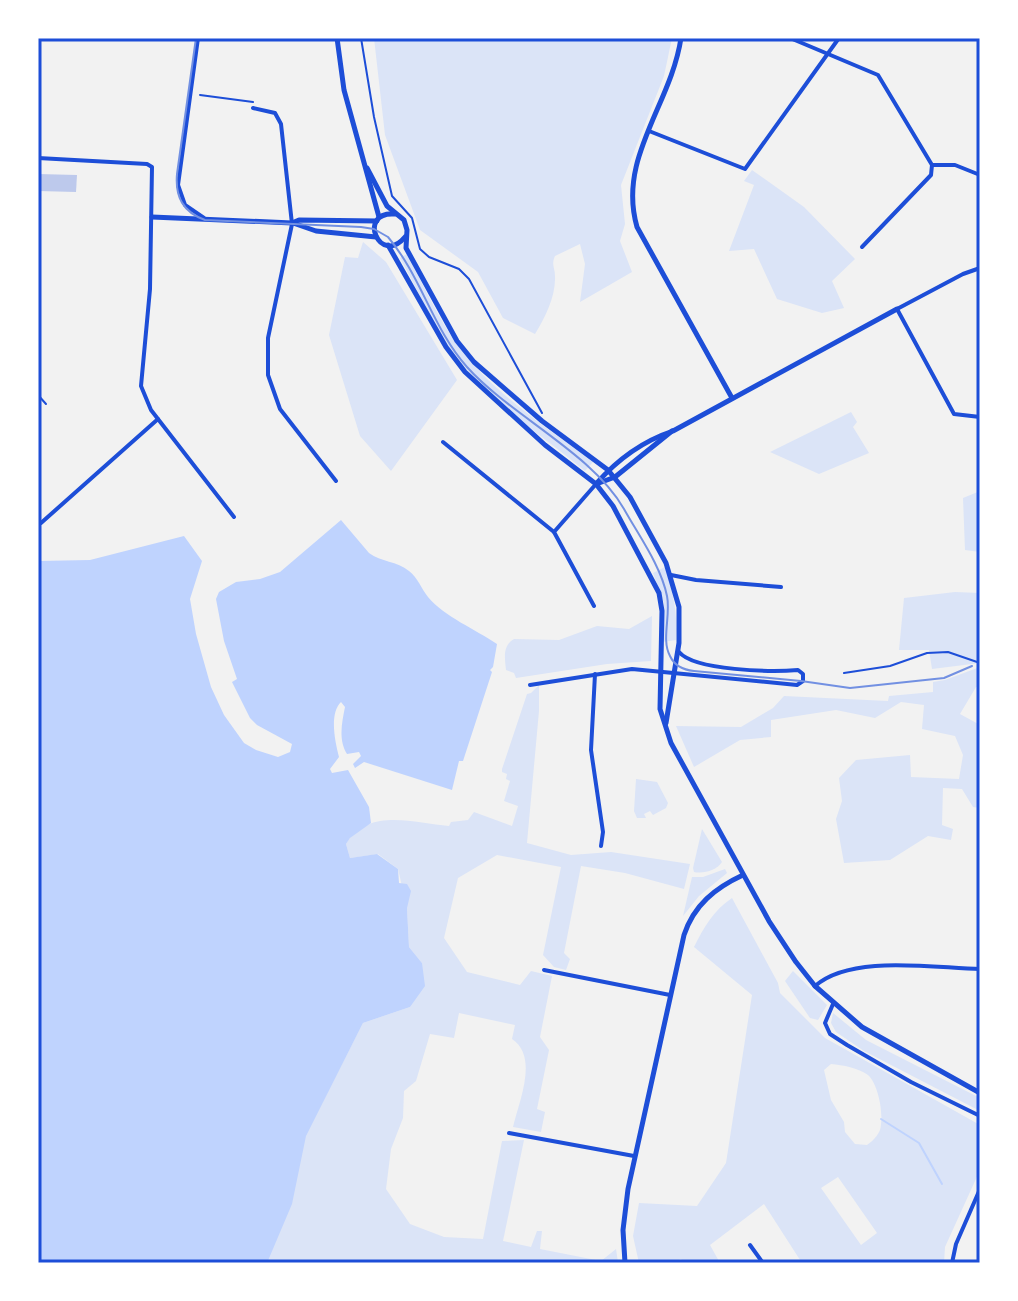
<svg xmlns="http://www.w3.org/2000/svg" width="1018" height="1301" viewBox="0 0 1018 1301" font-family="'Golos Text',sans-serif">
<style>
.green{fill:#dbe4f7;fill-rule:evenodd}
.water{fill:#bfd3fe}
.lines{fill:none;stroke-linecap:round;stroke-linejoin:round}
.stream{stroke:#bfd3fe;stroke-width:2}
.building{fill:#bdc9ec}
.path{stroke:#1d4ed8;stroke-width:2}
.minor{stroke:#1d4ed8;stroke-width:4}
.tertiary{stroke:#1d4ed8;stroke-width:5}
.secondary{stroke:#1d4ed8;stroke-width:5}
.tram{stroke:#7290e2;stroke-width:2}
.neatline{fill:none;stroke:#1d4ed8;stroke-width:3}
</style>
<rect width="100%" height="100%" fill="#f2f2f2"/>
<g class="green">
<path d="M 374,38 L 672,38 L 664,76 L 621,185 L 625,224 L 620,241 L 632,272 L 580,302 L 585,264 L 580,244 L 555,256 C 551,265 555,267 555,276 C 556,296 545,318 535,334 L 503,318 L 478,272 L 420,230 L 385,135 Z"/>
<polygon points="752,170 804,207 855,259 832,281 844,308 822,313 777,299 754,249 729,251 754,185 744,181"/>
<polygon points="363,242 386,262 457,380 391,471 360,436 329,335 345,257 358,258"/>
<path d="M 407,254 C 423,284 438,318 458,346 C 493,393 546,427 593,462 L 585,471 C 541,435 490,402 455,356 C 433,326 418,290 400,258 Z"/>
<polygon points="851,412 857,422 853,427 869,453 819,474 770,452"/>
<polygon points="980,491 980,552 965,550 963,498"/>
<path d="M 665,567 C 673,592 678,614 676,640 L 662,642 L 664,603 L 653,573 Z"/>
<polygon points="955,592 980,593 980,663 932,669 929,650 899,650 904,598"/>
<path d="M 652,616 L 651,661 L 607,664 L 516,678 L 514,673 L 506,670 C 505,659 502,646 514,639 L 559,640 L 597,626 L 629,629 Z"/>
<polygon points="980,667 980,687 976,687 960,714 980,725 980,808 973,807 962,789 943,788 942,825 953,829 951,840 928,836 890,860 844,863 836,819 842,801 839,778 856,760 910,755 911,777 959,779 963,755 955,736 922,729 924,705 901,702 875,718 836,710 771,720 771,737 740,740 694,767 676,726 741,727 773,708 784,696 888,701 889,696 933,692 933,682 945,680"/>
<path d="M 539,685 L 539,711 L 527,843 L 571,855 L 611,852 L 690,864 L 684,889 L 625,873 L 581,866 L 564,953 L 570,959 L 566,970 L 554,967 L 543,955 L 561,867 L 497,855 L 458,878 L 444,938 L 467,972 L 520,985 L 531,971 L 552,976 L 540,1037 L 549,1050 L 537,1109 L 545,1112 L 541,1132 L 513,1127 C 519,1101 539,1057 512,1039 L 515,1025 L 459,1013 L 454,1038 L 430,1034 L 416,1081 L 404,1091 L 403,1118 L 391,1149 L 386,1189 L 410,1224 L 444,1237 L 483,1239 L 502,1141 L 524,1140 L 503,1241 L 531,1247 L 537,1231 L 542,1231 L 540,1249 L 601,1261 L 616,1249 L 618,1263 L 267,1263 L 305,1136 L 363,1023 L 410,1007 L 422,963 L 409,947 L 407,908 L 398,869 L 378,854 L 350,858 L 346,844 C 368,807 414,823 449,826 L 451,822 L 468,820 L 474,812 L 512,826 L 518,806 L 504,801 L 510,781 L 506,779 L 507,774 L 502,772 L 502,769 L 527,694 L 531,693 Z"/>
<polygon points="636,779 657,782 668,803 666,808 653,815 650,811 644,814 646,818 637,818 634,811"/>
<path d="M 702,829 L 722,862 C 717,870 704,874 694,872 L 693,868 Z"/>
<polygon points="725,869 727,873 699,896 683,916 692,877 703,877"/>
<path d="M 732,898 L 778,983 L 780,993 L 825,1038 L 980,1125 L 980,1170 L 945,1247 L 944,1263 L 802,1263 L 764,1204 L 710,1245 L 720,1263 L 684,1263 L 681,1259 L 673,1263 L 639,1263 L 633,1236 L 639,1203 L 697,1206 L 726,1163 L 752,995 L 694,947 C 704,927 713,911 732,898 ZM 831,1064 C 843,1065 858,1068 868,1075 C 878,1084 883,1111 881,1124 C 881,1133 874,1140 867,1145 L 855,1144 L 845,1132 L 844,1122 L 831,1100 L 824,1070 ZM 838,1177 L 877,1233 L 861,1245 L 821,1188 Z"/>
<polygon points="793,971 827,1005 818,1020 810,1018 785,981"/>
<polygon points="833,1013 866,1040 980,1098 980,1111 864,1051 836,1032 831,1023"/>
</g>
<path class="water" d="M 341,520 L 369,553 C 381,562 397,561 409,571 C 418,578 421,588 428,597 C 445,617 475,629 497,644 L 493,667 L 490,670 L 492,672 L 463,761 L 459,761 L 452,790 L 364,762 L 355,768 L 353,764 L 361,756 L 359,752 L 347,754 C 338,740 342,722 345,707 L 341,702 C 329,714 335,741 339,757 L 330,769 L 332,773 L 348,770 L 369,807 L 371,823 L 350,838 L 346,844 L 350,858 L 377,854 L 398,869 L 399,883 L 407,884 L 411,891 L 407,908 L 409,947 L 422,963 L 425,986 L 410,1007 L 363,1023 L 306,1136 L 292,1204 L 267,1263 L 38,1263 L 38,561 L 90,560 L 184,536 L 202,561 L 190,599 L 196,634 L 211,687 L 224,715 L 244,743 L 256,750 L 278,757 L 290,752 L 292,744 L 257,725 L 250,718 L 232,682 L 237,679 L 224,641 L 216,599 L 219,592 L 236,582 L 260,579 L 280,572 Z"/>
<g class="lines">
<polyline class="stream" points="881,1119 919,1143 942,1184"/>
</g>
<polygon class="building" points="38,174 77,175 76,192 38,191"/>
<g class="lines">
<g class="path">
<polyline points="361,38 374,117 392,196 412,218 420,249 429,257 459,269 469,279 542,413"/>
<polyline points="200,95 253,102"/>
<polyline points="38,395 46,404"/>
<polyline points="844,673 890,666 927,653 948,652 980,663"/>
</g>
<g class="minor">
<polyline points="198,38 178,185 185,205 204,218"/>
<polyline points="790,38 878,75 932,165 955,165 980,175"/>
<polyline points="253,108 275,113 281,124 292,224 268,338 268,375 280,409 336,481"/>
<polyline points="649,131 745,169 839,38"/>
<polyline points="38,158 147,164 152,167 150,289 141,386 151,410 234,517"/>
<polyline points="862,247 931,175 932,165"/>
<polyline points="980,268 963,274 897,309 954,414 980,417"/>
<polyline points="443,442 554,532"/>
<polyline points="41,523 158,419"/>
<polyline points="671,575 696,580 781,587"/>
<polyline points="594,606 554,532 596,484"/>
<polyline points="595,674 591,750 603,832 601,846"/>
<path d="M 530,685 L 632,669 L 797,685 L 803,681 L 803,674 L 798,670 C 772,672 695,671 679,652"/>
<polyline points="544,970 670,995"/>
<path d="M 815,986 C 851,954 933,968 980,969"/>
<polyline points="833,1004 825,1023 830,1034 847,1045 911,1082 980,1116"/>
<polyline points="509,1133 634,1156"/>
<polyline points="750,1245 763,1263"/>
<polyline points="952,1263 956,1244 980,1189"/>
</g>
<g class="tertiary">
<path d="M 681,38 C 671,105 617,158 637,227 L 732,398"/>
<polyline points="152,217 292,223 299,220 377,221"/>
<polyline points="293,223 316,231 376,237"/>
<polyline points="599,483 615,477 672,431"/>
<path d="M 596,484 C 616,461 643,441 673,431 L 897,309"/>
<polyline points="815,986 862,1027 980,1093"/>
<path d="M 625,1263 L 623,1230 L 628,1189 L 684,935 C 694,905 715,888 743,875"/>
</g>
<g class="secondary">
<polyline points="337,38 344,90 379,217"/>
<polyline points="367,168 387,206 404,220 407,230 406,248 457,341 474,362 542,421 608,470 630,497 666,563 679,607 679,643 666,723"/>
<path d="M 395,214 C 356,211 380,267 405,237"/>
<polyline points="388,245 446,347 465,372 545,445 596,484 613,506 659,593 662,611 660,709 671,743 769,921 796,962 815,986"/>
</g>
<path class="tram" d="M 196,38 L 177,174 C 175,197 183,212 205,220 L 361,227 L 374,229 L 388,237 C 421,276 433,329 467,367 C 511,416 592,453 624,509 C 639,536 661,566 667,596 C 671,615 661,640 670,656 C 675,667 684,670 694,671 L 801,681 L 850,688 L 944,678 L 972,666"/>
</g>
<rect width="1018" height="1301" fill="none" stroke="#ffffff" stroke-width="80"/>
<rect x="40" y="40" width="938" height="1221" class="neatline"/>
</svg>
